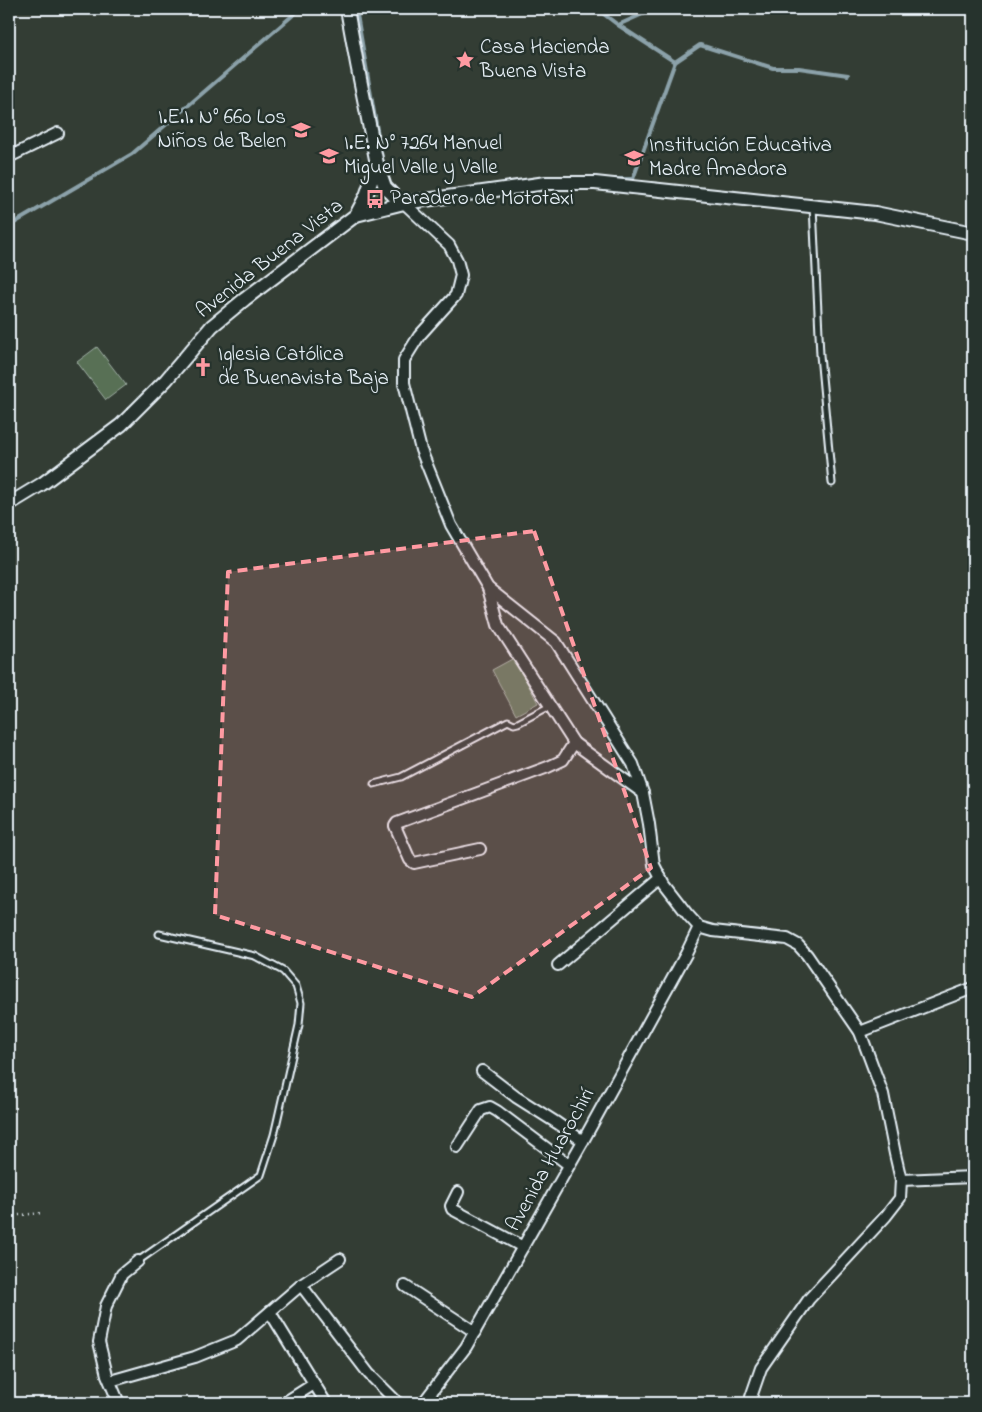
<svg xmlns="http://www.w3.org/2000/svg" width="982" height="1412" viewBox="0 0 982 1412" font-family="'Indie Flower',sans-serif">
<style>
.green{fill:#586f54;stroke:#a0b0a6}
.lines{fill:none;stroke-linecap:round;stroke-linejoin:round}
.stream{stroke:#8ca2aa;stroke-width:4}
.service-casing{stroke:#e8f1f8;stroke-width:9}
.minor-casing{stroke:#e8f1f8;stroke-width:14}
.tertiary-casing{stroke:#e8f1f8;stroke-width:16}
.path{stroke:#e8f1f8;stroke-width:2.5;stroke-dasharray:1 4;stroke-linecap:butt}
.service{stroke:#26332d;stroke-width:5}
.minor{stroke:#26332d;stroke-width:10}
.tertiary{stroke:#26332d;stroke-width:12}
.marked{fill:#ff9aa2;fill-opacity:0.2;stroke:#ff9aa2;stroke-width:4;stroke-dasharray:10 6;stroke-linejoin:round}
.labels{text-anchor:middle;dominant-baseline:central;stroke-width:5;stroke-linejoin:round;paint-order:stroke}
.poi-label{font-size:21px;fill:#e8f1f8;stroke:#26332d;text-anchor:start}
.street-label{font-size:21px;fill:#e8f1f8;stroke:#26332d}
</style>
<rect width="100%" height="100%" fill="#333d34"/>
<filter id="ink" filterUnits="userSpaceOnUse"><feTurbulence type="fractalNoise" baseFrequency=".02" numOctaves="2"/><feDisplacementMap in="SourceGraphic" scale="10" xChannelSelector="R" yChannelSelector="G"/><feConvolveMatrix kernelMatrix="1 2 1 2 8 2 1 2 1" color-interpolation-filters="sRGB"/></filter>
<g filter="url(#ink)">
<g class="green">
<polygon points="377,182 381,190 391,202 365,208"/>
<polygon points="97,347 126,385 106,400 77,362"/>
<polygon points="514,658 538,703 516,715 492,670"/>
</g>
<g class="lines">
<g class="stream">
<polyline points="356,9 383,164"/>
<polyline points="597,9 618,25 675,62 633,179 611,179"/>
<polyline points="618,25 654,9"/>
<polyline points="675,62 700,45 773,68 799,68 848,75"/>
<polyline points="9,226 132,154 300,9"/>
</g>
<g class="service-casing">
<g id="service">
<polyline points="813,206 820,355 832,483"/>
<polyline points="374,784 401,777 508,721 514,724 518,723 550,706"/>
<polyline points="138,1261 261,1175 274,1135 299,1025 301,1003 296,986 283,971 255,956 159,934"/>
</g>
</g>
<g class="minor-casing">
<g id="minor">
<polyline points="9,157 58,133"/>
<polyline points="404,203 449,245 457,260 461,275 456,295 419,336 404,360 404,383 421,450 451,525 488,588 556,642 633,764 643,793 649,824 654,865 664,884 688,915 699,927 713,931 787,939 798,945 807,955 860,1032 883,1094 895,1154 901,1180 900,1198 886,1216 809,1299 761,1368 751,1397 752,1403"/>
<polyline points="488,588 498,625 574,743 643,793"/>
<polyline points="480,849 414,863 410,860 395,826 397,823 548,767 563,760 574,743"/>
<polyline points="558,965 661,878"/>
<polyline points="860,1032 973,988"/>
<polyline points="482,1071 516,1097 557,1123 583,1141"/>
<polyline points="457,1147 481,1110 490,1107 497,1111 569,1165"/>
<polyline points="901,1180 973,1177"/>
<polyline points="458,1192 451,1206 452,1209 523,1247"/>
<polyline points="301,1285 369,1374 398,1403"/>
<polyline points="405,1286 475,1332"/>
<polyline points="270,1312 326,1403"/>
<polyline points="110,1381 195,1357 237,1340 301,1285 340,1259"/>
<polyline points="119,1403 107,1375 99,1342 106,1306 122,1274 138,1261"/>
<polyline points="284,1403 314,1384"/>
<polyline points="423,1403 466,1347 583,1141 686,954 699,927"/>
</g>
</g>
<g class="tertiary-casing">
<g id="tertiary">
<polyline points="347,9 357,64 377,164 385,187 397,199 404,203"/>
<polyline points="356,215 366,196 377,164"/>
<polyline points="9,504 42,484 121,425 166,380 212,326 245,299 356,215 404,203 546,183 595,183 875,213 973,233"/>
</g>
</g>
<g class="path">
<polyline points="613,9 629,10 633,9"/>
<polyline points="9,1216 42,1213"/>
</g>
<use href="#service" class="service"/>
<use href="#minor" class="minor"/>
<use href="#tertiary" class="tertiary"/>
</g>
</g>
<path class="marked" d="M 534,531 L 651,868 L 472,997 L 215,915 L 228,572 Z"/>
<defs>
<g id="sight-bare" transform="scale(1.5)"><path d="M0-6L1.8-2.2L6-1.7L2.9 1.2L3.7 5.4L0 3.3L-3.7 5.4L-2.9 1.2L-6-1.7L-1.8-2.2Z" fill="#ff9aa2" stroke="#26332d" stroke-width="2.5" paint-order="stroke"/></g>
<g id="school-bare" transform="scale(1.5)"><path d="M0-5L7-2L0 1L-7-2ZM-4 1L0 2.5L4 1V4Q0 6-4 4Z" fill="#ff9aa2" stroke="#26332d" stroke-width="2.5" paint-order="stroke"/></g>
<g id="bus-bare" transform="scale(1.5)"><path d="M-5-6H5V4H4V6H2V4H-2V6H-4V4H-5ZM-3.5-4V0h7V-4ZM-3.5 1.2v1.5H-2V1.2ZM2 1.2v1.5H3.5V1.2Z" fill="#ff9aa2" stroke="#26332d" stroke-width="2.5" paint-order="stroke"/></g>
<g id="church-bare" transform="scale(1.5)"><path d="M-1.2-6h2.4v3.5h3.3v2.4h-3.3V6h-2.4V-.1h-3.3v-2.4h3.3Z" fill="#ff9aa2" stroke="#26332d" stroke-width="2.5" paint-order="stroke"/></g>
</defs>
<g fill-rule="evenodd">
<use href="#sight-bare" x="465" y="60"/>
<use href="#school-bare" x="301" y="130"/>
<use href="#school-bare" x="329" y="156"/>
<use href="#school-bare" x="634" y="158"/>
<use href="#bus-bare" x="375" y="199"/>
<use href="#church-bare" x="203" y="367"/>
</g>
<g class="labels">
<g class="poi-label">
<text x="480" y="48">Casa Hacienda<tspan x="480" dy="24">Buena Vista</tspan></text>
<text x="286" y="118" text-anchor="end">I.E.I. N° 660 Los<tspan x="286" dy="24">Niños de Belen</tspan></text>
<text x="344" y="144">I.E. N° 7264 Manuel<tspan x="344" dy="24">Miguel Valle y Valle</tspan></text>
<text x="649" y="146">Institución Educativa<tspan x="649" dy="24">Madre Amadora</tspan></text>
<text x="390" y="199">Paradero de Mototaxi</text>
<text x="218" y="355">Iglesia Católica<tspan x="218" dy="24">de Buenavista Baja</tspan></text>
</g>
<g class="street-label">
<text transform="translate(270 259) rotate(-38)">Avenida Buena Vista</text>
<text transform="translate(551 1160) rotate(-61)">Avenida Huarochirí</text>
</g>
</g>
<rect width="982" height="1412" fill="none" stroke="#26332d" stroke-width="30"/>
<rect x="15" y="15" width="952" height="1382" fill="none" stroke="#e8f1f8" stroke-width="2" filter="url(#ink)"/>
</svg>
